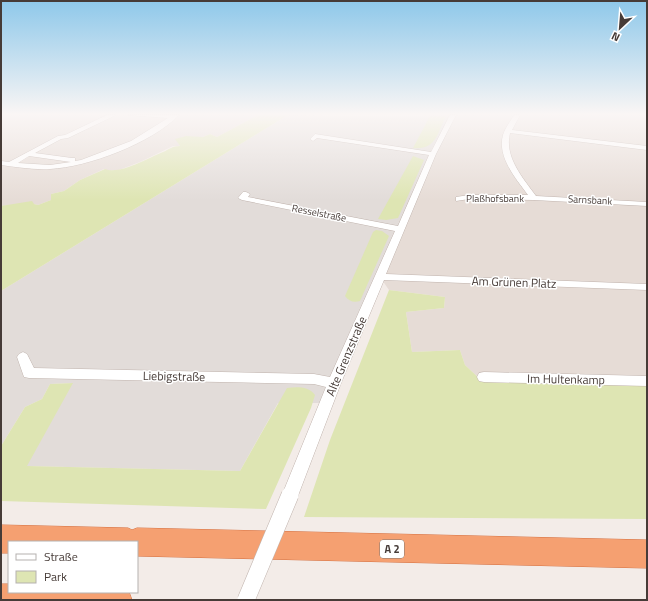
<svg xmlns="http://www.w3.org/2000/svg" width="648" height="601" viewBox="0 0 648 601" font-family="'Titillium Web',sans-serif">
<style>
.residential{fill:#e6dcd6}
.industrial{fill:#e2dcd9}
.green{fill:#dee5b3}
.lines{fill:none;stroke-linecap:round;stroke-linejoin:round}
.minor-casing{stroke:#c1b4ae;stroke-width:1}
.highway-casing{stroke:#d47041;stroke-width:1}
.minor{fill:#fff;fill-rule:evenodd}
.highway{fill:#f5a071;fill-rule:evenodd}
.minor-bridge-casing{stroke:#c1b4ae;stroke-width:18;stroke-linecap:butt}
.minor-bridge{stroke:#fff;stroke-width:17}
.labels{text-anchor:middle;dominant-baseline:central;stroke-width:3;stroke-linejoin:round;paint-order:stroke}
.far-street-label{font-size:10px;fill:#463b37;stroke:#fff}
.shield{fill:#fff;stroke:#7e7673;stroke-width:1}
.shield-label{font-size:11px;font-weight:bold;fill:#463b37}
.street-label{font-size:12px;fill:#463b37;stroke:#fff}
</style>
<rect width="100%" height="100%" fill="#f3ece8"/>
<g class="residential">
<polygon points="1,115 258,115 217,137 210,134 203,137 176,139 180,146 173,146 140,162 119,170 109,171 104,169 80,180 64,191 51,194 51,200 38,205 34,204 1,206"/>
<polygon points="415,115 647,115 647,383 481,380 465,365 460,350 412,352 406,312 444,308 445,297 389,290 380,277 449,117"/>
</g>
<polygon class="industrial" points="288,115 449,117 325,403 278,403 240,471 26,466 72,383 50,384 42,399 25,407 1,446 1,291"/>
<g class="green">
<path d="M 258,115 L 288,115 L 1,291 L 1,206 L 32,201 L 34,204 L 38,205 L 51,200 L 51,194 L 64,191 L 80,180 L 105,169 C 120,175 148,158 163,152 C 170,149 172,146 180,146 L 175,139 L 186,136 L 203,137 L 210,134 L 217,137 Z"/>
<path d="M 430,116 L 446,116 C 437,134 436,150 413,148 Z"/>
<polygon points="413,156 424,160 398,218 386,220 378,219"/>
<path d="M 376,230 L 382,231 L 389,236 L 360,301 C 353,303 349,301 345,296 L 373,232 Z"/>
<polygon points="389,290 445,297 444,308 406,312 412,352 460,350 465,365 481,380 647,383 647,519 304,517 330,440"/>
<path d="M 73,383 L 27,466 L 240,471 L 287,388 C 297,387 308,386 315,395 L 311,408 L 266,509 L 1,501 L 1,446 L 25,407 L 42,399 L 50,384 Z"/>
</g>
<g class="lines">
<g class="minor-casing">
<g id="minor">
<path d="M 107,115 L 116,115 L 68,138 L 61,139 L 35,153 L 72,158 L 75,158 L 75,161 L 81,160 L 131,141 L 168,118 L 128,115 L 179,115 C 152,143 88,167 50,169 C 34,170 17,167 1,165 L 1,161 L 9,162 L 58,136 L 65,135 ZM 29,156 L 71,162 L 50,165 L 18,163 Z"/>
<polygon points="450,115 456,115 436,154 386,274 647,284 647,290 384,280 341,383 296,501 290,503 284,501 282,495 326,387 314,384 29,378 24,377 17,357 19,354 23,352 27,354 34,368 314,374 330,377 395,231 242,200 238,198 243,192 246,192 250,194 248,197 398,226 429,155 317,138 313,141 310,139 315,134 431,152"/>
<path d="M 514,115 L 520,115 L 512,130 L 647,146 L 647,150 L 510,133 C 504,157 523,178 536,196 L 647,202 L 647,206 L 534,200 L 469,199 L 456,201 L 456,197 L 469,195 L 528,195 C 516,179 497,157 503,135 C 505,128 510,122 514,115 Z"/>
<polygon points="484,372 647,376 647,386 484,382 479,381 477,377 479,373"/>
</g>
</g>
<g class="highway-casing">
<g id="highway">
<polygon points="1,525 128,528 132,530 137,528 647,540 647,568 137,556 137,542 9,542 9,553 1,553"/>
<polygon points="1,584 9,584 9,592 129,592 132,600 1,600"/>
</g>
</g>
<use href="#minor" class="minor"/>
<use href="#highway" class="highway"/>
<g class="minor-bridge-casing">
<polyline id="minor-bridge" points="246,600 290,495"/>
</g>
<use href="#minor-bridge" class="minor-bridge"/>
</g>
<linearGradient id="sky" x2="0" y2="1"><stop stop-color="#8ec8ea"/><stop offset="0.57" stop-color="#faf6f5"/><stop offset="1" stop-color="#faf6f5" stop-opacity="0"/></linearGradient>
<rect width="648" height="200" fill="url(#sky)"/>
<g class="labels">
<g class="far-street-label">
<text x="495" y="198">Plaßhofsbank</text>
<text transform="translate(590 200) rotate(3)">Sarnsbank</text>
<text transform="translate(319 213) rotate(11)">Resselstraße</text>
</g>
<rect class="shield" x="380" y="540" width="24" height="18" rx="3"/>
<g class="shield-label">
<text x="392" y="549">A 2</text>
</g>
<g class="street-label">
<text transform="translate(514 282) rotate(2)">Am Grünen Platz</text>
<text transform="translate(346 356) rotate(-67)">Alte Grenzstraße</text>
<text transform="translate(174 376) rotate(1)">Liebigstraße</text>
<text transform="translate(566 379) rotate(1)">Im Hultenkamp</text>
</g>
</g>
<rect width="648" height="601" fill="none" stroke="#463b37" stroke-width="4"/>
<rect x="8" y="541" width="130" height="52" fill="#ffffff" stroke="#b5b1af"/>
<rect x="16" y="554" width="20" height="6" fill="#ffffff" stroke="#b5b1af"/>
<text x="44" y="561" font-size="12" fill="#463b37">Straße</text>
<rect x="16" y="571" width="20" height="12" fill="#dee5b3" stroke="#b5b1af"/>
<text x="44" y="581" font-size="12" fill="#463b37">Park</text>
<g transform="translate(620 28) rotate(206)" stroke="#ffffff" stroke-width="3" paint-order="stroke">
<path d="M0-3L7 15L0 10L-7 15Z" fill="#463b37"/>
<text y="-6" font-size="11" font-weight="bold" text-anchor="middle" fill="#463b37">N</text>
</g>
</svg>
